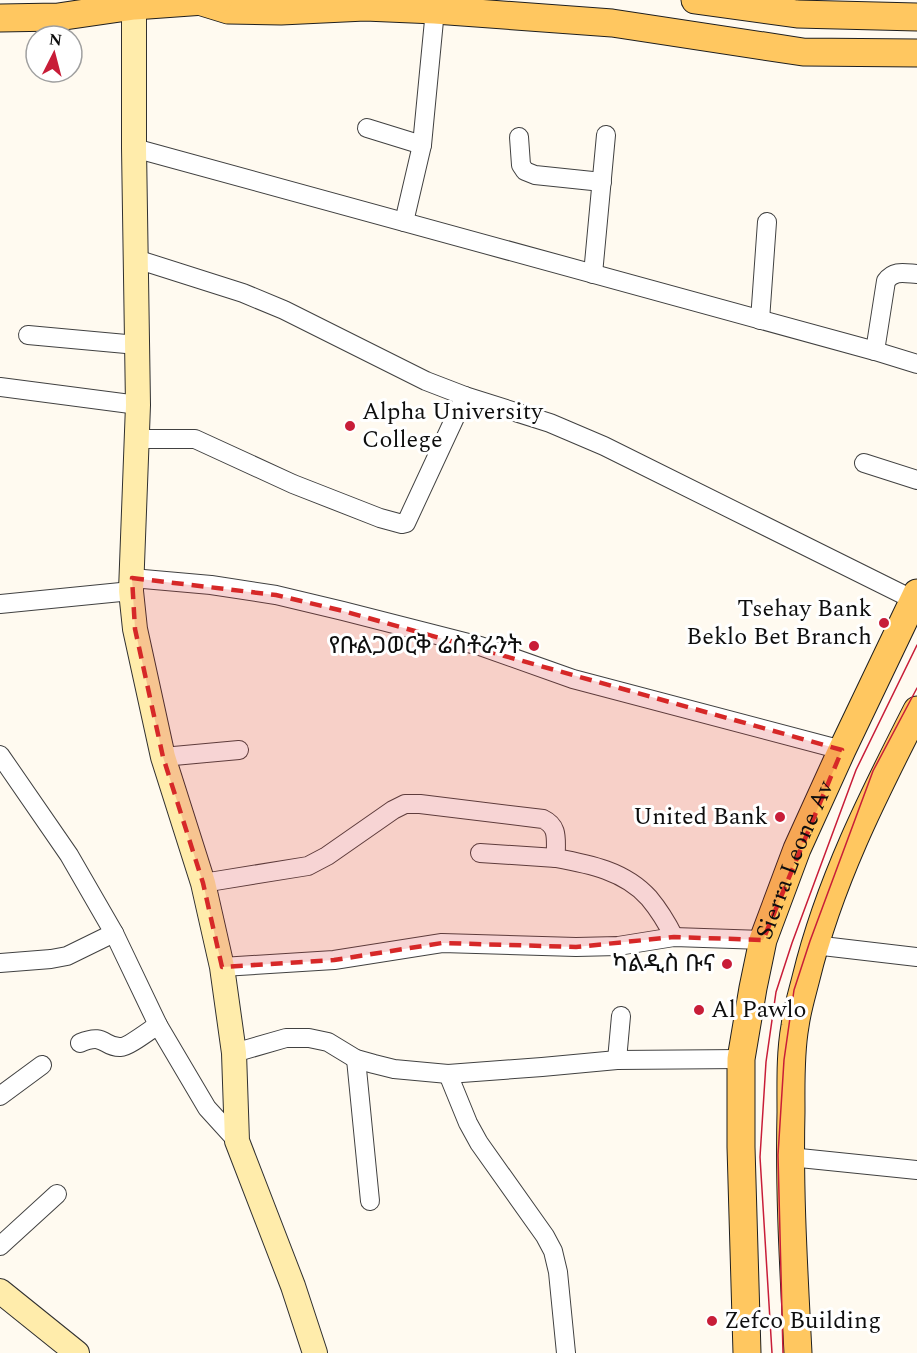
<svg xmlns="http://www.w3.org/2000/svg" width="917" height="1353" viewBox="0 0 917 1353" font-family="Spectral,'Noto Sans Ethiopic',serif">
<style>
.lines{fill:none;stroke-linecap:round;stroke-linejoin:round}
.street-casing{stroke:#414141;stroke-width:20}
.secondary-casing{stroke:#303030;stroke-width:26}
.primary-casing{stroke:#1f1f1f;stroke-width:29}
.street{stroke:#fff;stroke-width:18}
.secondary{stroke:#ffecab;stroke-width:24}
.primary{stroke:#ffc760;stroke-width:27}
.tram{stroke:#c81d38;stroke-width:1.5}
.marked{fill:#d62828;fill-opacity:0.2;stroke:#d62828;stroke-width:4.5;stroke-dasharray:12 8;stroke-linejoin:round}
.poi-dot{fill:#c81d38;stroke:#fff;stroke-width:2}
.labels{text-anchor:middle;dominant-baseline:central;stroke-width:6;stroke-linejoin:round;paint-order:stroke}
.poi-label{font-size:24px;fill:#0e0e0e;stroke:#fff;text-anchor:end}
.street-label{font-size:24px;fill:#0e0e0e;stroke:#fff}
</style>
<rect width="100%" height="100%" fill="#fffaf0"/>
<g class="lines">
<g class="street-casing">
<g id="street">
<polyline points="367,128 422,145"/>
<polyline points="519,137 521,165 525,171 535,175 602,182"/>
<polyline points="134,148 875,351 917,364"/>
<polyline points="404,222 422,145 435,10"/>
<polyline points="136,259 243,293 284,310 426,381 465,396 550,423 604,446 914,600"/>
<polyline points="593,274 606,135"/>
<polyline points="760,320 767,222"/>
<polyline points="28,335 137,345"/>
<path d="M 875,351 L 886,281 C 894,270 904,273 917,274"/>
<polyline points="0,387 138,405"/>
<polyline points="136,439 195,439 293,484 380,518 402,524 406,523 465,396"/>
<polyline points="864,463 917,480"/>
<polyline points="132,578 211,585 276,595 343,611 480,646 573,679 842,750"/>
<polyline points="0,604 131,591"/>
<polyline points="0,755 69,855 114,933 158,1025 207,1108 237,1141"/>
<polyline points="163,757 239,750"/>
<polyline points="480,853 556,858"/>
<path d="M 203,883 L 308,866 L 327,856 L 393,810 L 405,804 L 420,804 L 543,819 C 560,827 555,841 556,858 C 589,864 625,871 649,898 C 659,910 667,923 674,937"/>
<polyline points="814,945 917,957"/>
<polyline points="0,963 51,959 67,956 114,933"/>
<polyline points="222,967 334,960 442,943 576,947 618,946 674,937 763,940"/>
<path d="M 80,1043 C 106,1032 103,1048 121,1047 C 128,1047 150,1030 158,1025"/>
<polyline points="234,1053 286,1038 309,1038 328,1042 356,1059 374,1064 394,1069 448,1074 542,1067 617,1060 741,1059"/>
<polyline points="356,1059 370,1201"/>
<polyline points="617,1060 621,1016"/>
<polyline points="448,1074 468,1123 479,1143 545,1236 553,1251 558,1272 566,1353"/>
<polyline points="0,1096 42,1065"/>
<polyline points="790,1157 917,1170"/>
<polyline points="0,1246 57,1194"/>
</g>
</g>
<g class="secondary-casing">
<g id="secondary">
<polyline points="134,0 134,148 138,405 131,591 135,629 163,757 203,883 222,967 234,1053 237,1141 293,1286 315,1353"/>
<polyline points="0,1291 77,1353"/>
</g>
</g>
<g class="primary-casing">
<g id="primary">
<polyline points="695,0 797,14 917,17"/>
<polyline points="202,2 228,10 281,11 365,7 435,10 612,23 803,52 917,53"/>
<polyline points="0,18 58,17 134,6 218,0"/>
<path id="s1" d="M 747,1353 L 741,1147 L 741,1059 L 753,988 L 763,940 L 797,849 L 842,750 L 917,593"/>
<path d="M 798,1353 C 794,1273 789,1193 791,1112 C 791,1084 790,1054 795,1026 C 797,1010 802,994 806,978 C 829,883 873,796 917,710"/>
</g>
</g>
<use href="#street" class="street"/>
<use href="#secondary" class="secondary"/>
<use href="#primary" class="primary"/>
<g class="tram">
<polyline points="772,1353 760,1157 766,1062 776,992 792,943 856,770 917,645"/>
<polyline points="783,1353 778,1155 784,1060 794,990 810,941 873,771 917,688"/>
</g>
</g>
<path class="marked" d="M 132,578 L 276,595 L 343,611 L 842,750 L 763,940 L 674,937 L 576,947 L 442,943 L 334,960 L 222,967 L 203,883 L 163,757 L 135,629 Z"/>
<g class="poi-dot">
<circle cx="350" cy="426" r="6"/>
<circle cx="884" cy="623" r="6"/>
<circle cx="534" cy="646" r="6"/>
<circle cx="780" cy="817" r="6"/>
<circle cx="727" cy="964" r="6"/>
<circle cx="699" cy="1010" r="6"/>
<circle cx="712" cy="1321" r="6"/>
</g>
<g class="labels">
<g class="poi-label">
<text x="362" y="412" text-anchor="start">Alpha University<tspan x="362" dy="28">College</tspan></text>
<text x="872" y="609">Tsehay Bank<tspan x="872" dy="28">Beklo Bet Branch</tspan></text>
<text x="522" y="646">የቡልጋወርቅ ሬስቶራንት</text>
<text x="768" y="817">United Bank</text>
<text x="715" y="964">ካልዲስ ቡና</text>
<text x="711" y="1010" text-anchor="start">Al Pawlo</text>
<text x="724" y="1321" text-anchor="start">Zefco Building</text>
</g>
<g class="street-label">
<text stroke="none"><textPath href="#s1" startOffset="501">Sierra Leone Av</textPath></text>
</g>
</g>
<g transform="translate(54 54) rotate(6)"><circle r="28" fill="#ffffff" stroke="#9f9f9f" stroke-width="1.5"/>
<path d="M0-4.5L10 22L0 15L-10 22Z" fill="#c81d38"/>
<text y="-9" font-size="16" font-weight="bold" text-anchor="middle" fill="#0e0e0e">N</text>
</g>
</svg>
